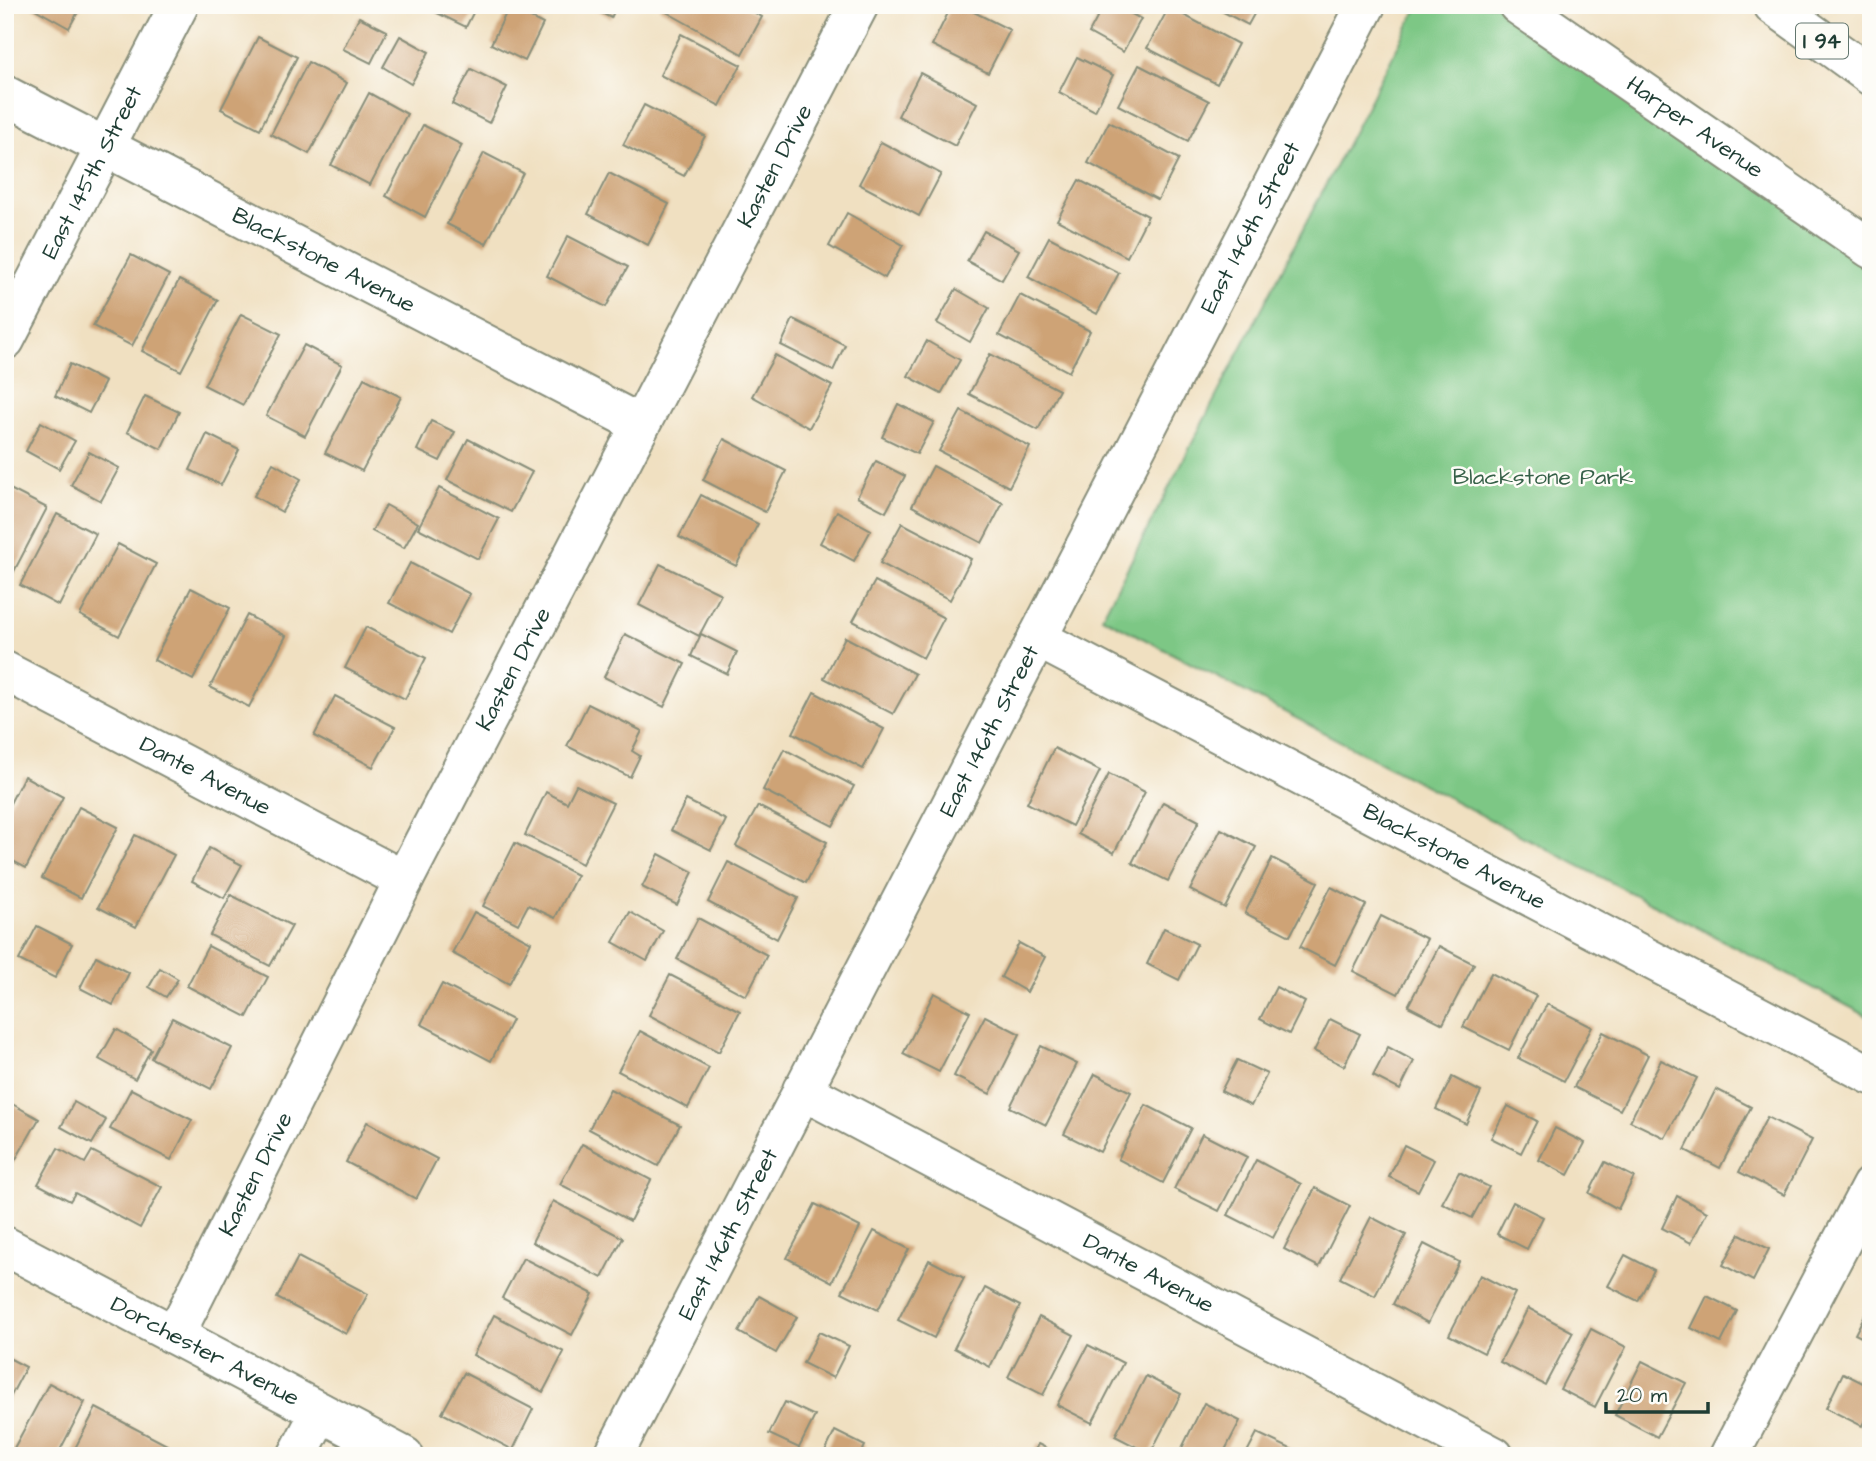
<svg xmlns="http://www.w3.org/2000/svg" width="1876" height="1461" viewBox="0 0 1876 1461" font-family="'Architects Daughter',sans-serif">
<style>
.green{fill:#7dc785;stroke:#4e825c;stroke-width:2}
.building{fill:#cea376}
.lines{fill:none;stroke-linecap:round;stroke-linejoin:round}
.minor-casing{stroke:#888e7a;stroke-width:42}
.motorway-casing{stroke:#888e7a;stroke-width:42}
.minor{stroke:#fff;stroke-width:38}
.motorway{stroke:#fff;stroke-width:38}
.labels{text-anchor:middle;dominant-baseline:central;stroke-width:5;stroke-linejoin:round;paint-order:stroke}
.shield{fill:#fdfcf7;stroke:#62766e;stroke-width:2}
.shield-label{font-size:21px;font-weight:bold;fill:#1f3d34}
.street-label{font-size:23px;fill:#1f3d34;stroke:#fdfcf7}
.park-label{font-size:23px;fill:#366048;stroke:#fdfcf7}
</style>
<rect width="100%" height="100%" fill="#fdfcf7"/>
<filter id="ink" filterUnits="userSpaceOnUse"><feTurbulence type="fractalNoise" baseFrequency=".0143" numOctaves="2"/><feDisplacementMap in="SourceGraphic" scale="14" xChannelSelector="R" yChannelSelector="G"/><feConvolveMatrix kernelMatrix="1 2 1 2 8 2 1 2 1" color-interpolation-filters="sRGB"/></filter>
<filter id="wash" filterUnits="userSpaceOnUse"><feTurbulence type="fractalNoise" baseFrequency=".00686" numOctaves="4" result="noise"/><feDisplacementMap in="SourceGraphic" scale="28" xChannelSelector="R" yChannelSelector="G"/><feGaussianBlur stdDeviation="1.57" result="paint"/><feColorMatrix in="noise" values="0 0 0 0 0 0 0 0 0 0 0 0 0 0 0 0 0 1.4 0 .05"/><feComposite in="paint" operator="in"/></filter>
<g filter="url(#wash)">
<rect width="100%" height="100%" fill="#f0e0c1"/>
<polygon class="green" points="1419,5 1500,5 1871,264 1871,1018 1102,617"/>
<g id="blocks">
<g class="building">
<polygon points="28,5 82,5 69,28"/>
<polygon points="431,5 477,5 466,27 429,9"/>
<polygon points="587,5 617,5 611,18"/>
<polygon points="661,5 741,5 762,17 742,54 659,8"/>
<polygon points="952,5 960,5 1010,30 988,73 932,45"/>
<polygon points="1104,5 1115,5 1141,19 1123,52 1089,33"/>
<polygon points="1210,5 1259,5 1248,25"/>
<polygon points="509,7 543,24 525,61 491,44"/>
<polygon points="1169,7 1238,44 1217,84 1147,48"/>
<polygon points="359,17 387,31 371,63 343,49"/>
<polygon points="681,34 741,65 720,106 660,75"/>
<polygon points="400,36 429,52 411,84 383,67"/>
<polygon points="258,37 297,57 260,129 221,109"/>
<polygon points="1077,57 1113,75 1095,111 1059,92"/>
<polygon points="308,62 347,83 309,154 271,134"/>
<polygon points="1139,65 1209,101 1188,141 1118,105"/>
<polygon points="471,69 507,87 489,123 452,104"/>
<polygon points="920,73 977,103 955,146 898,116"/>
<polygon points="369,93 407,114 370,185 331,165"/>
<polygon points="644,105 705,136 684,176 623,145"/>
<polygon points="1109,122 1179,159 1158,200 1088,163"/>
<polygon points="423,125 462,145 425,217 386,196"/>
<polygon points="881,142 941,174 919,216 859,184"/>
<polygon points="484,153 523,173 486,244 447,224"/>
<polygon points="609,173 669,204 648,245 588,214"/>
<polygon points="1079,180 1148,216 1127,257 1057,220"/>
<polygon points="847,213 903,245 885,278 829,246"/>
<polygon points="984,231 1019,250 1002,280 967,261"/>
<polygon points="568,236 628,267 606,307 547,276"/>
<polygon points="1049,237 1119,273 1097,314 1028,277"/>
<polygon points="131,255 169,275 132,346 93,326"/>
<polygon points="179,280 218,300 181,371 142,351"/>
<polygon points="956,289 989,308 970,342 937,323"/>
<polygon points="1020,295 1090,331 1069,372 999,335"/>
<polygon points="241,314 281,334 243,405 204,385"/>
<polygon points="793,319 845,345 833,371 781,345"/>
<polygon points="927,341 960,360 941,394 908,376"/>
<polygon points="304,345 342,365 305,436 266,416"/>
<polygon points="990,354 1059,390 1038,430 969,394"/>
<polygon points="775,355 832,386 809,428 752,396"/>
<polygon points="70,364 105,382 89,413 55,396"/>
<polygon points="364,378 401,397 362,471 325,453"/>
<polygon points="145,396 179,412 161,449 127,432"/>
<polygon points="898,404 934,422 917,454 882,437"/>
<polygon points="961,411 1030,447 1009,487 939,451"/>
<polygon points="431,421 455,432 440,461 417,450"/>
<polygon points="41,422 75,441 59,469 26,451"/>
<polygon points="207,434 239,450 221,485 190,470"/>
<polygon points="468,439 532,472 511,512 447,480"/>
<polygon points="724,439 786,471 765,512 703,480"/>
<polygon points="89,452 119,468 101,501 71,485"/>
<polygon points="876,461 905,476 886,512 857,497"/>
<polygon points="273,463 301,479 282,512 254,496"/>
<polygon points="933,466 1003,503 982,543 912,506"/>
<polygon points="8,488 47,508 10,579 5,577 5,494"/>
<polygon points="439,488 499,519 478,559 418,528"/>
<polygon points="701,495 758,524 736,566 679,537"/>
<polygon points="386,505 418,523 404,548 372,531"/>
<polygon points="837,511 871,530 854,561 820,543"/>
<polygon points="57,514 96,534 59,606 20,585"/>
<polygon points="902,523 971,559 950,600 880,563"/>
<polygon points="118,544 156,564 119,636 80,615"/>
<polygon points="410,563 470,594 449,634 389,603"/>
<polygon points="660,564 721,594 699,636 639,605"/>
<polygon points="875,581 944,618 923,658 853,621"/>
<polygon points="191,588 230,608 193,680 154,660"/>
<polygon points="247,615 286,636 249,707 210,687"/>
<polygon points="366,627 426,658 405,699 345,668"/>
<polygon points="625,634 685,664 664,707 604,677"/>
<polygon points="701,634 737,652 727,674 691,656"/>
<polygon points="845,637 915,674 893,714 824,678"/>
<polygon points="814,692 884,729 863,769 793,733"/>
<polygon points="335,696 395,727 373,767 314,736"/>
<polygon points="588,704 642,731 632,751 640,756 630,777 567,746"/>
<polygon points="1054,748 1100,771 1072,826 1027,803"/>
<polygon points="784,749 854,786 833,826 763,790"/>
<polygon points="1109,774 1145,792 1114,853 1078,834"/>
<polygon points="24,776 63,797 26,868 5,857 5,813"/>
<polygon points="576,785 613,803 582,864 525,835 546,792 567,803"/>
<polygon points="686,800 726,820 711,850 671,830"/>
<polygon points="1163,802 1199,821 1168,881 1132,863"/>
<polygon points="758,806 827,842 806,883 736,846"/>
<polygon points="79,807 118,827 81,898 42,878"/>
<polygon points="1221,829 1256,847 1225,908 1190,890"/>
<polygon points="135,835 174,855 136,927 98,907"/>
<polygon points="515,843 577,875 555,918 528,905 518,924 483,906"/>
<polygon points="209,848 242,865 224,898 192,881"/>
<polygon points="659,854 693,872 677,905 642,887"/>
<polygon points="1272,858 1318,882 1290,936 1245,913"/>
<polygon points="728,862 798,898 777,939 708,902"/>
<polygon points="1331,887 1366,905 1335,965 1300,947"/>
<polygon points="231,895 292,926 270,966 210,935"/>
<polygon points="474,912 531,942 509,984 452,953"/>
<polygon points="630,912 663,931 647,961 613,942"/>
<polygon points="1381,916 1427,939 1398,994 1353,971"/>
<polygon points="698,918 767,955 746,996 677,959"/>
<polygon points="37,926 72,944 55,978 19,960"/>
<polygon points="1164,928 1197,944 1179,980 1147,964"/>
<polygon points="1019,943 1045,957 1027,992 1001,977"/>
<polygon points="208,946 268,977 247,1017 187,986"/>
<polygon points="1439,946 1474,964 1443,1024 1408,1006"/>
<polygon points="96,956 129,973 113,1005 80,988"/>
<polygon points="160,968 178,979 166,997 149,987"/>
<polygon points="1491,973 1536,996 1509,1050 1463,1027"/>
<polygon points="670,975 740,1011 719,1052 649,1015"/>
<polygon points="442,984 512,1020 491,1061 421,1024"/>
<polygon points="1276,987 1305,1002 1289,1034 1260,1019"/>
<polygon points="934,993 970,1012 939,1072 903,1054"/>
<polygon points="1547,1004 1592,1027 1564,1081 1518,1058"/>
<polygon points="985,1016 1020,1034 990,1094 954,1076"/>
<polygon points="172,1018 232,1048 211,1089 151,1058"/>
<polygon points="1330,1019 1360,1034 1344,1066 1314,1051"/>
<polygon points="116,1029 151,1049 135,1079 99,1059"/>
<polygon points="640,1031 709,1068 688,1108 618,1071"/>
<polygon points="1603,1032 1648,1055 1620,1110 1574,1087"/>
<polygon points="1041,1046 1077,1064 1046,1125 1010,1107"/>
<polygon points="1388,1047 1414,1061 1400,1090 1373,1076"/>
<polygon points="1237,1060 1267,1074 1251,1106 1221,1091"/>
<polygon points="1661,1060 1697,1078 1665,1138 1630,1121"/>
<polygon points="1095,1074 1131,1092 1100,1152 1064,1134"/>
<polygon points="1452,1077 1481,1092 1466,1124 1436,1109"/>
<polygon points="131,1089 192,1120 171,1160 110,1129"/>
<polygon points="610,1089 680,1125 658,1166 589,1129"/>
<polygon points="1716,1089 1751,1107 1720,1168 1685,1150"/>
<polygon points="5,1100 39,1119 13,1164 5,1160"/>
<polygon points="74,1102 106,1120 92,1144 61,1127"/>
<polygon points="1146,1105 1191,1128 1163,1183 1118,1159"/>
<polygon points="1508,1106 1537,1121 1521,1153 1491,1138"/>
<polygon points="1767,1117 1812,1140 1784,1195 1739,1172"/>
<polygon points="367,1122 437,1159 416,1199 346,1162"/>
<polygon points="1555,1128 1585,1143 1568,1175 1539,1160"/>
<polygon points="1202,1134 1247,1157 1219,1211 1174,1189"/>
<polygon points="582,1144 651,1180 630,1221 560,1184"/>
<polygon points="1404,1145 1434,1160 1418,1191 1389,1177"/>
<polygon points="58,1148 85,1163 92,1151 162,1187 140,1228 75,1193 70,1201 38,1184"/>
<polygon points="1256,1160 1301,1184 1273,1238 1228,1215"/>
<polygon points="1605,1162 1634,1177 1618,1209 1589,1193"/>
<polygon points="1459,1172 1489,1187 1472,1218 1442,1203"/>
<polygon points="1315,1188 1350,1206 1319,1267 1284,1249"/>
<polygon points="1677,1196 1707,1212 1691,1243 1662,1228"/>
<polygon points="553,1201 623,1238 602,1278 532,1242"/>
<polygon points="1513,1202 1543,1217 1527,1249 1497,1234"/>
<polygon points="815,1204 860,1227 832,1282 787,1258"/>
<polygon points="1371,1217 1406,1235 1375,1296 1340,1278"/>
<polygon points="874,1231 909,1249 878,1310 842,1292"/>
<polygon points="1740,1234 1769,1249 1753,1281 1723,1265"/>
<polygon points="1424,1244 1459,1262 1428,1323 1393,1304"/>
<polygon points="1625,1255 1654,1270 1638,1301 1608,1286"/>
<polygon points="298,1257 368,1294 346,1334 277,1298"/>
<polygon points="523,1258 593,1294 572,1335 502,1298"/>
<polygon points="929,1260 964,1278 934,1338 898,1320"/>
<polygon points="1480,1275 1515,1293 1484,1353 1449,1335"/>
<polygon points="985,1288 1020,1306 990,1367 954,1348"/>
<polygon points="759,1296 797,1317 776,1353 739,1332"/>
<polygon points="1707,1296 1737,1311 1721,1343 1691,1328"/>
<polygon points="1871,1303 1871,1342 1855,1334"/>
<polygon points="1528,1308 1573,1332 1545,1385 1500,1362"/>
<polygon points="494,1315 564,1352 543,1392 473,1355"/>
<polygon points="1039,1317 1074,1335 1043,1395 1008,1377"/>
<polygon points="1591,1329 1626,1347 1595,1407 1560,1389"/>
<polygon points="819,1332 849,1346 833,1378 803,1363"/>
<polygon points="1088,1345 1123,1363 1092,1423 1057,1405"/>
<polygon points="5,1356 26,1367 5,1407"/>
<polygon points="1642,1361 1686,1383 1657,1437 1615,1415"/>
<polygon points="464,1373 533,1409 513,1450 442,1413"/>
<polygon points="1843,1373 1871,1387 1871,1408 1862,1426 1826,1408"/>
<polygon points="1146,1376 1181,1394 1150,1454 1115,1436"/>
<polygon points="49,1383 85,1402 57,1456 23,1456 13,1450"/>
<polygon points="785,1402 815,1416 799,1448 769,1434"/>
<polygon points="1204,1403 1240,1421 1222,1456 1178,1456"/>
<polygon points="96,1408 167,1445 162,1456 71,1456"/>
<polygon points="835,1431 865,1446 860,1456 823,1456"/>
<polygon points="1257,1433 1293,1450 1290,1456 1245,1456"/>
<polygon points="1038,1444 1062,1456 1032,1456"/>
</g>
</g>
</g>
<g filter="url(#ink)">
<use href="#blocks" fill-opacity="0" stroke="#888e7a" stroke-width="2"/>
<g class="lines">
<g class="minor-casing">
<g id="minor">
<path id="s1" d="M 1518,5 L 1871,249"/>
<path id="s2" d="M 5,95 L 640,424"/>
<path id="s3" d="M 5,340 L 179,5"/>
<path id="s4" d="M 1037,638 L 1871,1075"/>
<path id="s5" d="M 5,671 L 404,880"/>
<path id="s6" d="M 802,1090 L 1494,1456"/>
<path id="s7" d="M 5,1246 L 404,1456"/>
<path id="s8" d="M 175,1335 L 404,880 L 859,5"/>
<polyline points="297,1456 320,1412"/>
<path id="s9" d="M 613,1456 L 1366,5"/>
<polyline points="1729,1456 1871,1186"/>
</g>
</g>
<g class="motorway-casing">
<polyline id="motorway" points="1773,5 1871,76"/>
</g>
<use href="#minor" class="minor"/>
<use href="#motorway" class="motorway"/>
</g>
</g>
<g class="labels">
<rect class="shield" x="1796" y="23.5" width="52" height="35" rx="5"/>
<g class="shield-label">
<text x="1822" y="41">I 94</text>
</g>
<g class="street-label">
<text stroke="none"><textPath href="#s1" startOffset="215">Harper Avenue</textPath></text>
<text stroke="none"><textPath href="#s8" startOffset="1314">Kasten Drive</textPath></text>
<text stroke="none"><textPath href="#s3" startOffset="189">East 145th Street</textPath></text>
<text stroke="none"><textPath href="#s9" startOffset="1384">East 146th Street</textPath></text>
<text stroke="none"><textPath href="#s2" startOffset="359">Blackstone Avenue</textPath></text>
<text stroke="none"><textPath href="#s8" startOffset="747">Kasten Drive</textPath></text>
<text stroke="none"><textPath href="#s9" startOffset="817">East 146th Street</textPath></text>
<text stroke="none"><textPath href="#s5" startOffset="226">Dante Avenue</textPath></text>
<text stroke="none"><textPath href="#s4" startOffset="471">Blackstone Avenue</textPath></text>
<text stroke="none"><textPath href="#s8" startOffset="180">Kasten Drive</textPath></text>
<text stroke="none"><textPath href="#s9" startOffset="250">East 146th Street</textPath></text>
<text stroke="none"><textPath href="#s6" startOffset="392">Dante Avenue</textPath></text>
<text stroke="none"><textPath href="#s7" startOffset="226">Dorchester Avenue</textPath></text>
</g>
<g class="park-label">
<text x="1543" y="477">Blackstone Park</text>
</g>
</g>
<rect width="1876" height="1461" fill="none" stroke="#fdfcf7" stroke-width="28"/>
<path d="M1606 1402v10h102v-10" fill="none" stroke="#1f3d34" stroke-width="3.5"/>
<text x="1617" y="1402" font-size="21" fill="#1f3d34" stroke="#fdfcf7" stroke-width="5" paint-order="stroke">20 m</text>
</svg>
